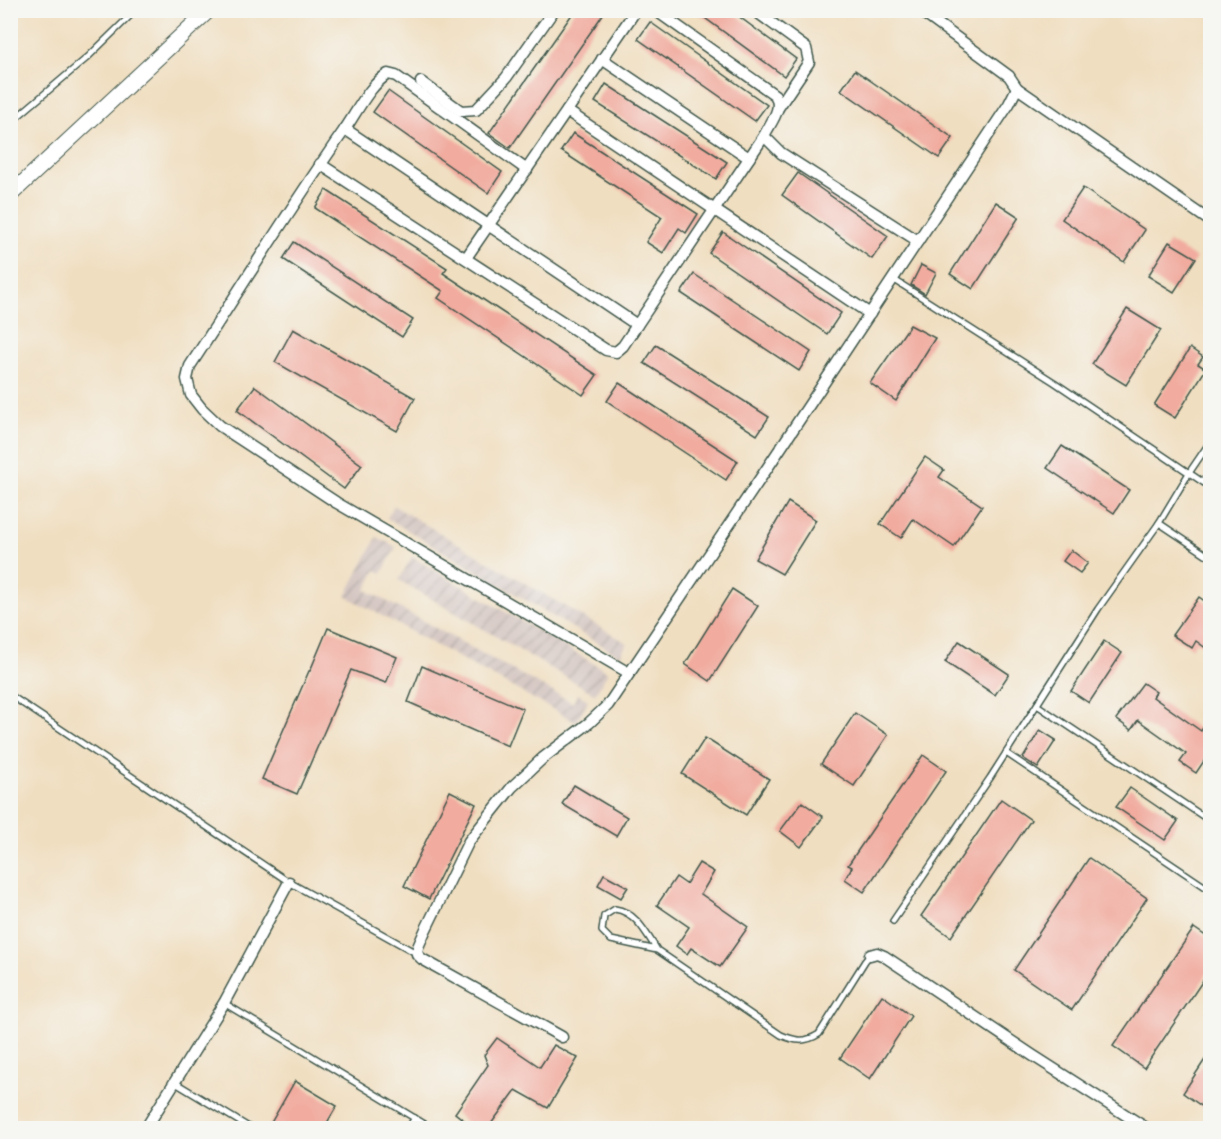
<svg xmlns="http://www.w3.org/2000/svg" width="1221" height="1139" viewBox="0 0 1221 1139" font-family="'Balsamiq Sans',sans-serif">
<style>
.industrial{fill:url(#industrial-furrows)}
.building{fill:#f1ab9f}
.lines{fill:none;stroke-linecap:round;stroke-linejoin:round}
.lane-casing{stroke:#3e5549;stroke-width:8}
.street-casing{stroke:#3e5549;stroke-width:13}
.secondary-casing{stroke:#3e5549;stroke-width:17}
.lane{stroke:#fff;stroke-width:5}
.street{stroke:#fff;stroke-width:10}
.secondary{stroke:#fff;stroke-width:15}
</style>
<defs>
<pattern id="industrial-furrows" width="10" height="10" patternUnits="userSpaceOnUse" patternTransform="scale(1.5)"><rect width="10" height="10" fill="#d0c0bb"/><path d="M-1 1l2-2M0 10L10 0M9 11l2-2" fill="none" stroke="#a89d99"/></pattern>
</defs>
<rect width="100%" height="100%" fill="#f6f6f2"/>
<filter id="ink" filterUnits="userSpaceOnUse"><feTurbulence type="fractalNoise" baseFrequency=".0167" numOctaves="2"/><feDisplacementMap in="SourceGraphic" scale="12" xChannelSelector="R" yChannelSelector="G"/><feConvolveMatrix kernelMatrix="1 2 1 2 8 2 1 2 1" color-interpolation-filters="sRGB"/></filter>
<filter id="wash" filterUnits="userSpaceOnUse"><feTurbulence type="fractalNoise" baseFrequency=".008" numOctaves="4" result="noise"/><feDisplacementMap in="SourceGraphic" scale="24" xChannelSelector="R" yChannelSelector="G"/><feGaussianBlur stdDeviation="1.35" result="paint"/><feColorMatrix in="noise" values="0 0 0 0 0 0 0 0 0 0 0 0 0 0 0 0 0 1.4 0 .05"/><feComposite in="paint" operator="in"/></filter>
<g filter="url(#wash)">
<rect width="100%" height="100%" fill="#f0dec0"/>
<g class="industrial">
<polygon points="394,506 627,643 620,656 387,518"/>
<polygon points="377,537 396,547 382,573 376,570 366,590 573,703 578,694 588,700 576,722 346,596"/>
<polygon points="412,557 608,672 595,694 399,580"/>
</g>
<g id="blocks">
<g class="building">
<polygon points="575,10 606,10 510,148 489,133"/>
<polygon points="694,10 730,10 796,59 784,76"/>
<polygon points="650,22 767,105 755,121 638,39"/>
<polygon points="855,70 953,138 939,158 841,90"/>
<polygon points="606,84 727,162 716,179 595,102"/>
<polygon points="388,91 502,172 488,193 373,112"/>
<polygon points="573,133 698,214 686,233 679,228 663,253 646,242 662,217 561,151"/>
<polygon points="798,173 888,236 872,259 782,195"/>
<polygon points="1083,188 1145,230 1124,262 1062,219"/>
<polygon points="326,190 447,268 443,273 597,375 583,395 438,298 443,291 315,208"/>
<polygon points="996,202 1019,217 973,289 950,274"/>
<polygon points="723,232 841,313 827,334 709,253"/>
<polygon points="294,242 413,320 402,337 283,259"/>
<polygon points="1169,242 1196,258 1174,292 1148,276"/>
<polygon points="921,265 936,273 925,294 911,285"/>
<polygon points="694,274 811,352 799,371 681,293"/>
<polygon points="1127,309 1161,330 1126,385 1092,364"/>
<polygon points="910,325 935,338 896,401 870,383"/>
<polygon points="293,329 415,398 397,431 275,362"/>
<polygon points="656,345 769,417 757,435 644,363"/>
<polygon points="1190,348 1203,357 1198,364 1206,369 1175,418 1154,405"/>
<polygon points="619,383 738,461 726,480 607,401"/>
<polygon points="255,386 362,465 344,489 237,410"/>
<polygon points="1062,446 1129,490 1114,513 1047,468"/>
<polygon points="925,457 944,470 939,477 982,506 954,547 913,519 901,538 880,524"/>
<polygon points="788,502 816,520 782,574 755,559"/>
<polygon points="1071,550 1088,563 1080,573 1063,561"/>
<polygon points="732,589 758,606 710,681 685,664"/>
<polygon points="1199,597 1210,605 1210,651 1196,641 1192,648 1172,635"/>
<polygon points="328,628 397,657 386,683 351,670 297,794 262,779 309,671 310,671"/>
<polygon points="959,641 1009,674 995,695 945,662"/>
<polygon points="1104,641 1122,653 1089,703 1071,691"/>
<polygon points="422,666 523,709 508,746 408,702"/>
<polygon points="1143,683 1156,692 1153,697 1201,731 1210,717 1210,752 1196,773 1180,762 1186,754 1138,720 1131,730 1116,719"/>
<polygon points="855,713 888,735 854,786 821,764"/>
<polygon points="1040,730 1056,740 1038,768 1023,758"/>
<polygon points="705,738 769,779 746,815 682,774"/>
<polygon points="923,755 946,771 864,892 845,879 852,867 848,865"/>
<polygon points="574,785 627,817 616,836 562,804"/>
<polygon points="1130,788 1178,821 1165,840 1116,807"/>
<polygon points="450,791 476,804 429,899 404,886"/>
<polygon points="1001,799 1031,820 951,937 921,916"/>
<polygon points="802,802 823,817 801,847 780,831"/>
<polygon points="1089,858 1147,898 1072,1010 1014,970"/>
<polygon points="699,863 714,872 701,894 748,927 720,967 691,948 687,954 676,946 689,927 657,905 676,877 686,884"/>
<polygon points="604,874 628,887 621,898 598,885"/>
<polygon points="1194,928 1210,939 1210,970 1144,1068 1113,1046"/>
<polygon points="882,995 911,1016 870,1079 840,1058"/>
<polygon points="497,1038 540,1067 554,1045 578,1058 548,1108 516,1090 488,1128 474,1128 455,1113 488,1065 484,1055"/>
<polygon points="1210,1052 1210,1112 1183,1093"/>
<polygon points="295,1081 337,1106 324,1128 268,1128"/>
</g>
</g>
</g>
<g filter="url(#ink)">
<use href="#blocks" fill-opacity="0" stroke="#3e5549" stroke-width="1.5"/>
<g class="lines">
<g class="lane-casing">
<g id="lane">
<polyline points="10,123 88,57 136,10"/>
<polyline points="10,172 20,184"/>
<polyline points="893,279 1054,382 1210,487"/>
<polyline points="1159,523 1210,557"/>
<polyline points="10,695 289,882 416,953"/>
<polyline points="1037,705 1210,821"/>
<polyline points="1006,753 1210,890"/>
<polyline points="893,921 990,778 1098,609 1159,523 1189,473 1210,442"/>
<path d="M 657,950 C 646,933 636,912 615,909 L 604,916 L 602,931 L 611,940 L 657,950 L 781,1035 C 795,1041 805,1043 819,1034 L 865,961 L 870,955"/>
<polyline points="224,1003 431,1128"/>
<polyline points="174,1082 250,1128"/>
<polyline points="408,1128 415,1118"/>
</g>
</g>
<g class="street-casing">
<g id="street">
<path d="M 655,10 L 775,95 C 784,108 770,123 764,136 L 781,153 L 918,241"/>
<polyline points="754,10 806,48 809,62 778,108"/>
<polyline points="919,10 1009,76 1017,88 1210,221"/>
<polyline points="602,59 749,158"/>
<polyline points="421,82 461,111 476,110 506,78 554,10"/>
<polyline points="567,111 870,314"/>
<polyline points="345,129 637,325"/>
<polyline points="320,164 606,350 616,352 623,346 637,325 764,136"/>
<path d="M 527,170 L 396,76 L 388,74 C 369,85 356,114 343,132 C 290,208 241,288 190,366 L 187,379 L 191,395 L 202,409 L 220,426 L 337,503 L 629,673"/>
<polyline points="466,258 636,10"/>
<polyline points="870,955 877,953 884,956 1032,1055 1146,1128"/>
<polyline points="562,1037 422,959 417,954 418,947 425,931 469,841 512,787 543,758 589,723 608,705 768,467 1009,104 1017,88"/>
<polyline points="146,1128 224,1003 289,882"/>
</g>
</g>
<g class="secondary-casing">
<polyline id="secondary" points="10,195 209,10"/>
</g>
<use href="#lane" class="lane"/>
<use href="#street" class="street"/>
<use href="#secondary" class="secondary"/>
</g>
</g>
<rect width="1221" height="1139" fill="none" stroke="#f6f6f2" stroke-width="36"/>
</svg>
